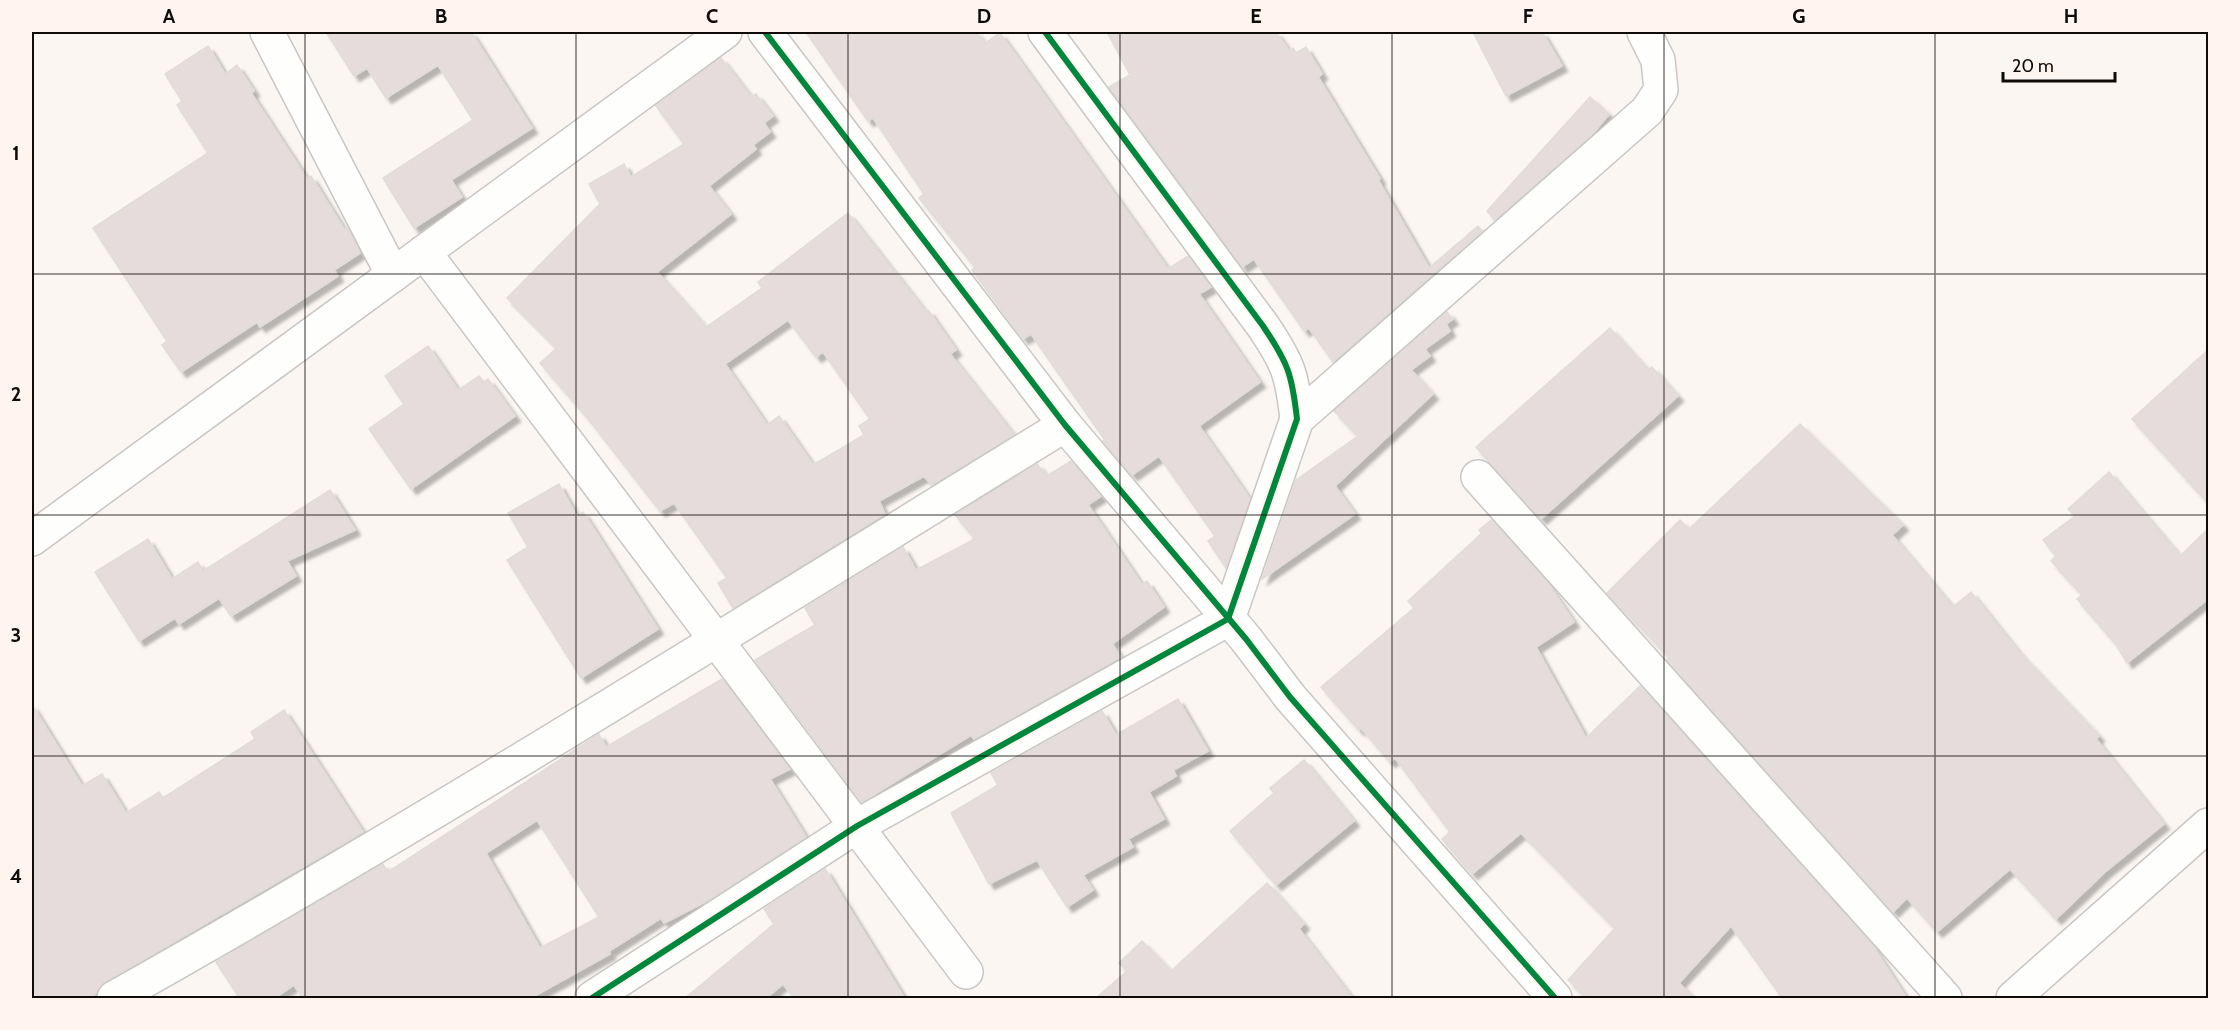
<svg xmlns="http://www.w3.org/2000/svg" width="2240" height="1030" viewBox="0 0 2240 1030" font-family="Cabin,sans-serif">
<style>
.building{fill:#e6dcdc;stroke:#e0dcda;stroke-width:1.5;fill-rule:evenodd;filter:url(#shadow)}
.lines{fill:none;stroke-linecap:round;stroke-linejoin:round}
.minor-casing{stroke:#cac6c3;stroke-width:36}
.minor{stroke:#fefefd;stroke-width:33}
.cycleway-casing{stroke:#fff5ee;stroke-width:10}
.cycleway{stroke:#00873e;stroke-width:6}
.grid{fill:none;stroke:#0e0b09;stroke-width:1.5;stroke-opacity:0.55}
.neatline{fill:none;stroke:#0e0b09;stroke-width:2}
.grid-label{font-size:20px;text-anchor:middle;font-weight:bold;fill:#0e0b09}
</style>
<defs>
<filter id="shadow"><feDropShadow dx="5.5" dy="5.5" stdDeviation="1.5" flood-color="#0004"/></filter>
</defs>
<rect width="100%" height="100%" fill="#fbf6f2"/>
<g class="building">
<polygon points="326,32 471,32 532,128 451,180 462,197 414,228 383,178 473,120 438,65 386,98 367,68 354,76"/>
<polygon points="806,32 976,32 985,43 1000,33 1168,269 1188,256 1211,287 1199,294 1260,382 1199,426 1250,499 1226,568 1208,541 1215,536 1159,456 1132,475 1103,441 1105,440 1031,334 1023,339 972,270 975,267 919,198 924,194 873,118 868,121"/>
<polygon points="1107,32 1276,32 1289,51 1293,48 1296,53 1306,47 1322,74 1318,77 1380,179 1378,180 1429,268 1478,226 1482,231 1333,362 1309,328 1304,331 1254,259 1242,267 1109,87 1130,75"/>
<polygon points="1473,32 1542,32 1562,66 1506,96"/>
<polygon points="208,46 225,74 237,65 254,91 251,93 307,179 311,176 344,229 347,227 360,253 334,270 338,276 260,327 257,322 181,372 162,345 167,341 93,228 208,153 177,105 182,101 165,74"/>
<path d="M 721,58 L 751,97 L 756,94 L 773,116 L 764,123 L 770,132 L 753,145 L 756,149 L 709,186 L 731,214 L 657,272 L 706,327 L 762,288 L 758,282 L 848,213 L 926,312 L 928,310 L 956,350 L 950,354 L 1014,435 L 932,485 L 924,476 L 879,501 L 885,514 L 733,608 L 718,583 L 727,578 L 674,503 L 660,511 L 586,416 L 540,363 L 557,348 L 507,298 L 600,204 L 589,184 L 624,164 L 631,177 L 684,144 L 656,106 ZM 788,320 L 816,357 L 823,352 L 870,419 L 859,426 L 864,435 L 813,465 L 779,416 L 767,425 L 725,364 Z"/>
<polygon points="1590,97 1609,114 1591,136 1495,220 1487,211"/>
<polygon points="1447,312 1453,319 1446,324 1450,331 1425,349 1430,356 1411,370 1433,394 1335,486 1355,514 1262,579 1296,480 1358,436 1334,411"/>
<polygon points="1610,328 1648,370 1652,367 1678,396 1541,519 1476,447"/>
<polygon points="428,346 458,390 479,376 484,383 488,379 515,416 411,489 369,429 404,404 385,376"/>
<polygon points="2208,350 2208,503 2132,419"/>
<polygon points="1800,424 1903,525 1892,535 1953,607 1971,592 2018,651 2099,736 2096,739 2164,824 2105,872 2056,919 2010,869 1937,932 1907,898 1893,912 1667,660 1669,657 1607,593 1680,520 1689,529"/>
<polygon points="1071,461 1101,496 1088,505 1142,585 1147,581 1164,607 1112,644 1121,657 974,739 971,735 862,802 755,660 815,625 805,608 903,547 916,570 975,539 955,515 1037,464 1047,476"/>
<polygon points="2109,472 2180,556 2208,529 2208,599 2127,663 2115,643 2077,599 2082,595 2051,561 2056,556 2043,540 2075,516 2068,509"/>
<polygon points="559,484 577,516 583,512 658,629 581,678 507,560 528,547 508,513"/>
<polygon points="330,490 355,530 287,561 296,576 231,616 219,598 179,624 175,618 139,641 95,572 148,539 172,579 198,562 203,571"/>
<polygon points="1491,520 1547,582 1574,622 1536,647 1586,738 1640,686 1873,946 1907,999 1783,999 1731,926 1679,983 1695,999 1588,999 1568,980 1615,928 1521,833 1472,874 1442,839 1450,832 1395,758 1390,762 1361,728 1359,730 1321,687 1414,608 1408,601 1482,533 1479,530"/>
<path d="M 722,679 L 790,769 L 770,779 L 806,837 L 707,901 L 664,923 L 661,918 L 609,951 L 610,954 L 529,999 L 303,999 L 294,985 L 273,999 L 240,999 L 216,962 L 383,864 L 388,872 L 599,734 L 606,747 ZM 537,820 L 599,917 L 540,948 L 486,853 Z"/>
<polygon points="1178,699 1208,751 1173,770 1176,776 1149,792 1164,819 1128,839 1133,847 1083,875 1093,890 1067,907 1037,860 989,884 951,813 998,785 991,773 1102,711 1116,735"/>
<polygon points="32,705 82,786 102,774 126,813 159,792 163,798 255,739 251,732 284,710 363,832 105,982 91,999 32,999"/>
<polygon points="1304,760 1354,821 1276,885 1230,831 1274,793 1270,788"/>
<polygon points="825,869 905,999 795,999 783,984 765,999 684,999 774,924 764,909"/>
<polygon points="1267,883 1304,924 1299,929 1353,999 1095,999 1127,971 1119,963 1142,941 1171,971"/>
</g>
<g class="lines">
<g class="minor-casing">
<g id="minor">
<polyline points="267,32 393,275"/>
<polyline points="765,32 1065,425 1246,639 1290,697 1555,998"/>
<polyline points="424,252 966,972"/>
<polyline points="1297,419 1647,111 1661,90 1658,60 1644,32"/>
<polyline points="1478,477 1945,998"/>
<polyline points="32,539 725,32"/>
<path d="M 114,998 C 436,817 750,619 1065,425"/>
<path d="M 592,998 L 857,826 L 1228,619 L 1297,419 C 1292,374 1288,363 1263,326 L 1045,32"/>
<polyline points="2013,998 2208,825"/>
</g>
</g>
<use href="#minor" class="minor"/>
<g class="cycleway-casing">
<g id="cycleway">
<polyline points="765,32 1065,425 1246,639 1290,697 1555,998"/>
<path d="M 592,998 L 857,826 L 1228,619 L 1297,419 C 1292,374 1288,363 1263,326 L 1045,32"/>
</g>
</g>
<use href="#cycleway" class="cycleway"/>
</g>
<path class="grid" d="M 305,32 L 305,998M 576,32 L 576,998M 848,32 L 848,998M 1120,32 L 1120,998M 1392,32 L 1392,998M 1664,32 L 1664,998M 1935,32 L 1935,998M 32,274 L 2208,274M 32,515 L 2208,515M 32,756 L 2208,756"/>
<rect width="2240" height="1030" fill="none" stroke="#fff5ee" stroke-width="66"/>
<path d="M2003 72v9h112v-9" fill="none" stroke="#0e0b09" stroke-width="3"/>
<text x="2012" y="72" font-size="18" fill="#0e0b09" stroke="#fff5ee" stroke-width="4.5" paint-order="stroke">20 m</text>
<rect x="33" y="33" width="2174" height="964" class="neatline"/>
<g class="grid-label">
<text x="169" y="23">A</text>
<text x="441" y="23">B</text>
<text x="712" y="23">C</text>
<text x="984" y="23">D</text>
<text x="1256" y="23">E</text>
<text x="1528" y="23">F</text>
<text x="1799" y="23">G</text>
<text x="2071" y="23">H</text>
<text x="16" y="160">1</text>
<text x="16" y="401">2</text>
<text x="16" y="642">3</text>
<text x="16" y="883">4</text>
</g>
</svg>
